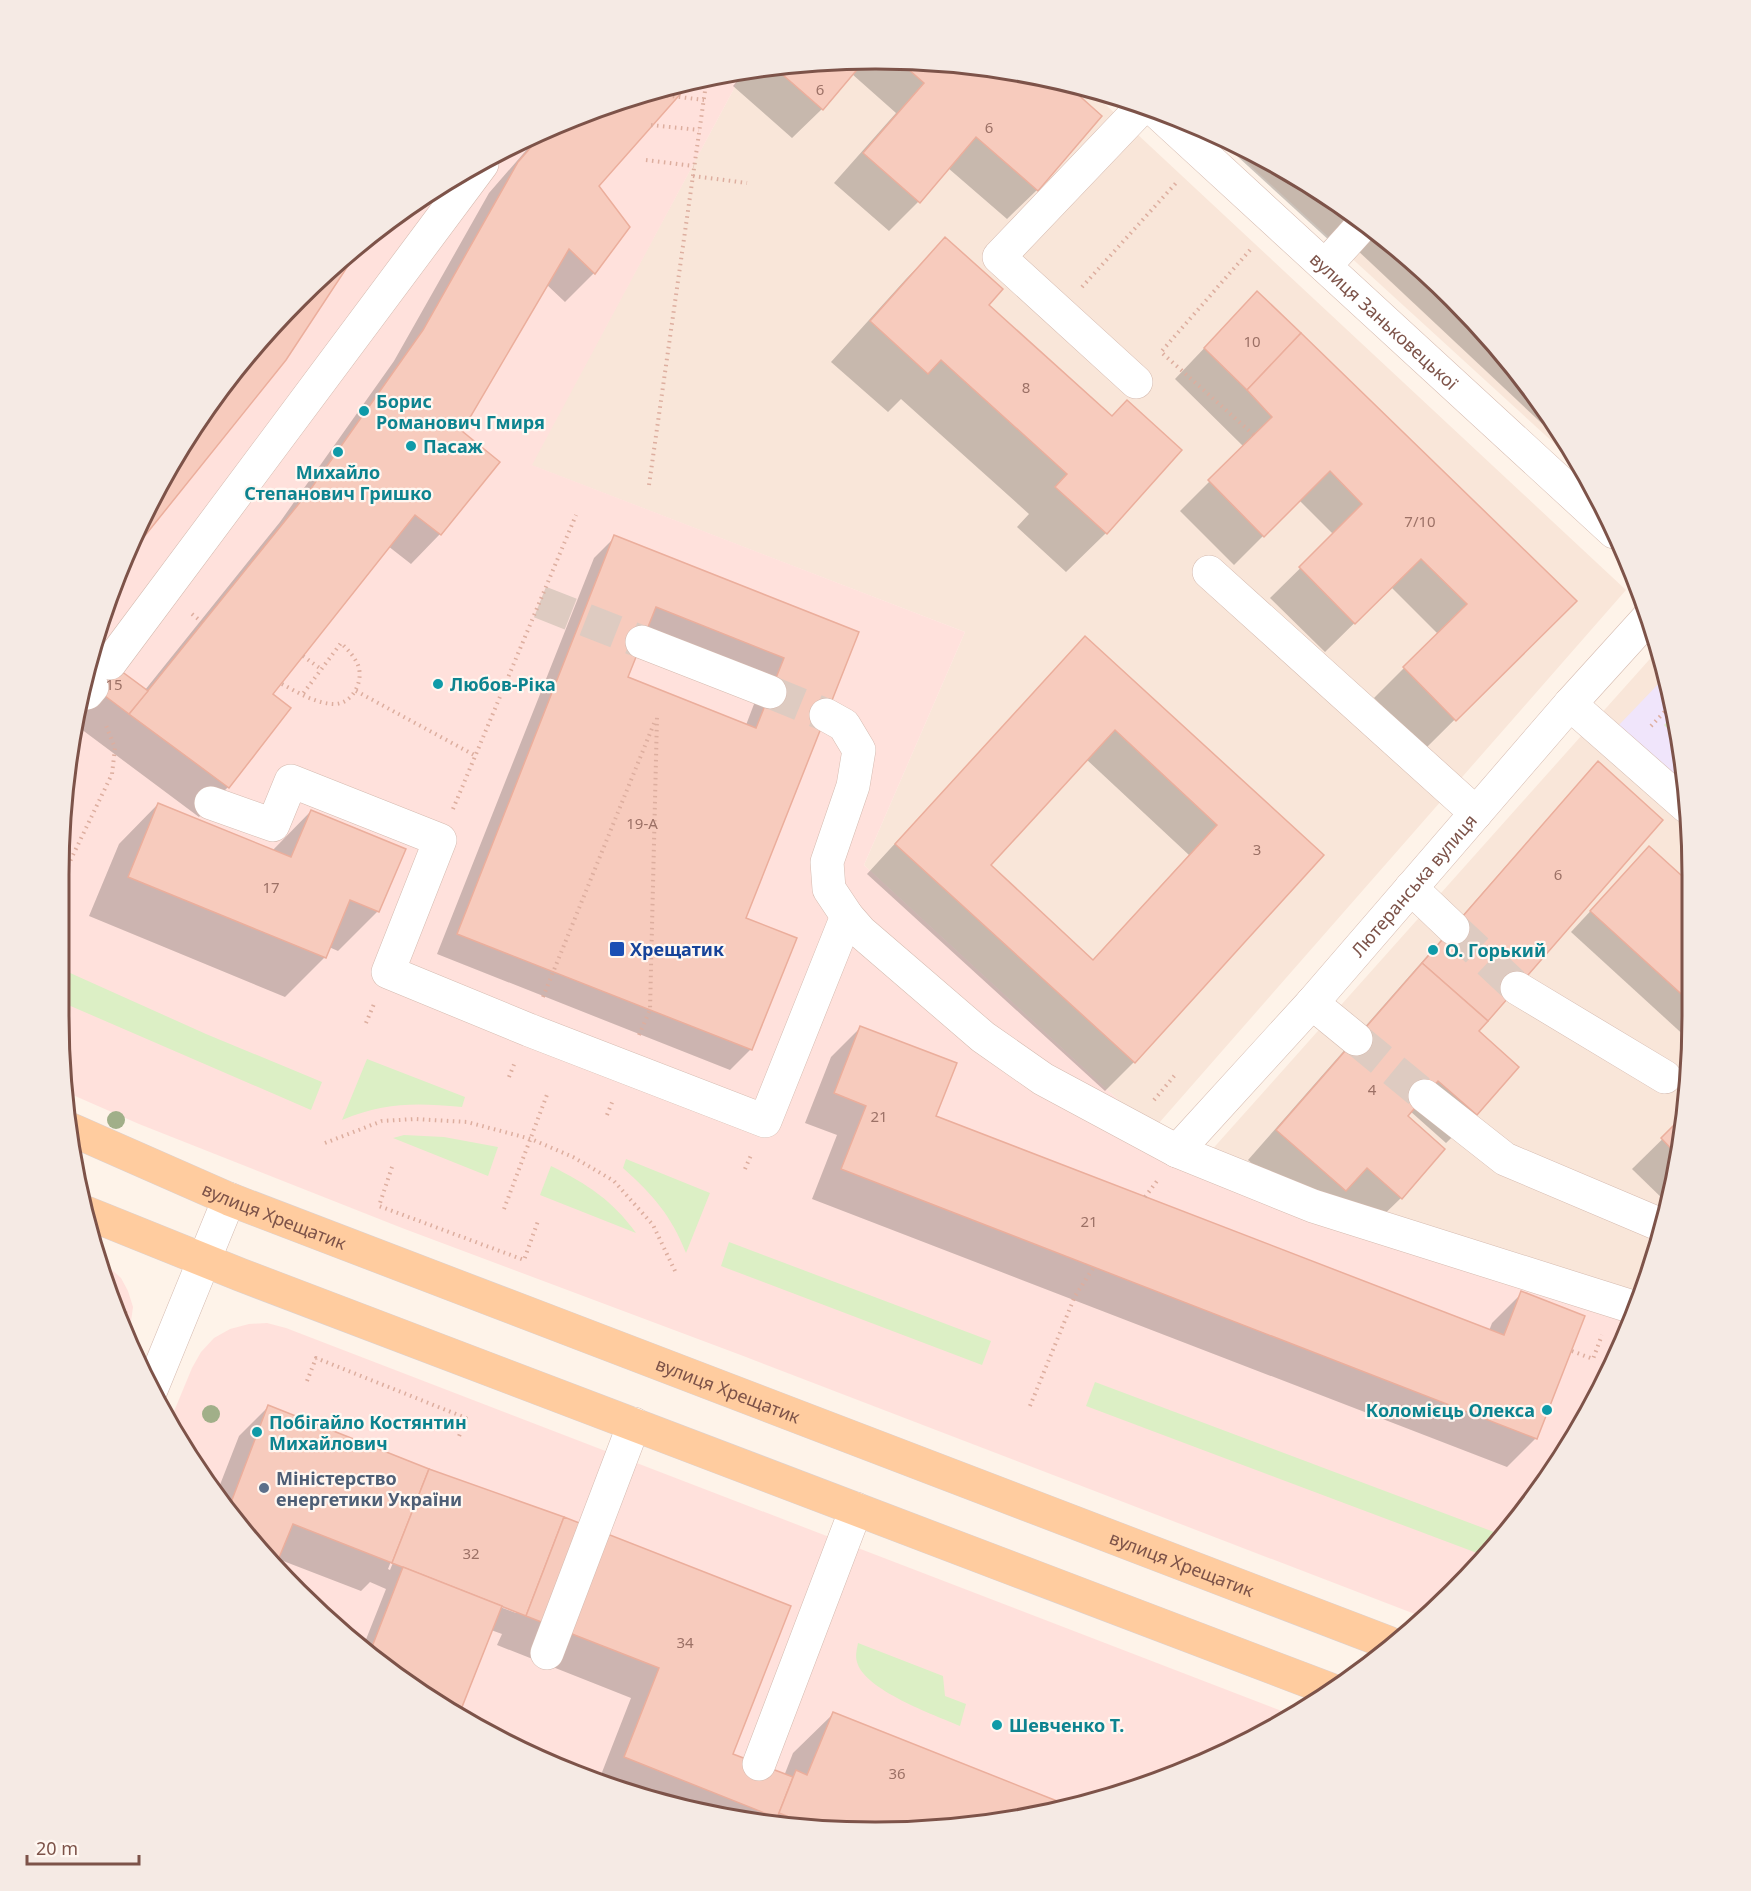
<svg xmlns="http://www.w3.org/2000/svg" width="1751" height="1891" viewBox="0 0 1751 1891" font-family="'Noto Sans',sans-serif">
<style>
.residential{fill:#f9e6d9}
.commercial{fill:#ffe1dc}
.education{fill:#f0e5fb}
.green{fill:#dcefc5}
.shadow{fill:#0003;fill-rule:evenodd}
.building{fill:#f7cbbd;stroke:#ebae9c;stroke-width:1.5;fill-rule:evenodd}
.lines{fill:none;stroke-linecap:round;stroke-linejoin:round}
.minor-tunnel{stroke:#decbc1;stroke-width:33;stroke-dasharray:33 16;stroke-linecap:butt}
.minor-casing{stroke:#d5baaf;stroke-width:34}
.major-casing{stroke:#ddd2d0;stroke-width:34}
.path{stroke:#ddae9f;stroke-width:4;stroke-dasharray:1.5 4.5;stroke-linecap:butt}
.minor{stroke:#fff;stroke-width:33}
.major{stroke:#ffcc9f;stroke-width:33}
.tree{fill:#a1af89}
.culture-dot{fill:#0f9aa8;stroke:#fff7f1;stroke-width:2}
.transit-dot{fill:#1a4fb4;stroke:#fff7f1;stroke-width:2}
.service-dot{fill:#5c6f8a;stroke:#fff7f1;stroke-width:2}
.labels{text-anchor:middle;dominant-baseline:central;stroke-width:4.5;stroke-linejoin:round;paint-order:stroke}
.number-label{font-size:15px;fill:#9c7166}
.street-label{font-size:18px;fill:#7d5349;stroke:#fff7f1}
.culture-label{font-size:18px;font-weight:bold;fill:#0d838f;stroke:#fff7f1;text-anchor:start}
.transit-label{font-size:18px;font-weight:bold;fill:#164399;stroke:#fff7f1;text-anchor:start}
.service-label{font-size:18px;font-weight:bold;fill:#4e5e75;stroke:#fff7f1;text-anchor:start}
.rim{fill:none;stroke:#7d5349;stroke-width:3}
</style>
<rect width="100%" height="100%" fill="#fef3e9"/>
<g class="residential">
<polygon points="876,59 1035,74 1091,91 1626,590 1152,1131 864,865 965,632 531,465 743,72"/>
<polygon points="1219,137 1330,196 1453,298 1555,422 1578,465"/>
<polygon points="1657,651 1677,716 1692,875 1685,1122 1649,1278 1639,1300 1209,1153"/>
</g>
<g class="commercial">
<polygon points="743,72 532,465 965,632 864,865 1152,1131 1323,1200 1639,1300 1583,1424 1490,1554 1420,1616 746,1357 402,1228 139,1124 66,1092 59,1015 60,822 74,716 121,563 196,421 298,298 422,196 563,121 716,74"/>
<polygon points="104,1263 121,1278 128,1291 133,1307 129,1336"/>
<polygon points="267,1323 286,1328 1292,1715 1188,1770 1035,1817 822,1831 664,1805 514,1748 337,1630 227,1513 170,1421 192,1368 201,1352 214,1338 230,1329 249,1324"/>
</g>
<polygon class="education" points="1665,677 1677,716 1684,788 1617,727"/>
<g class="green">
<polygon points="1676,713 1679,740 1664,725"/>
<polygon points="59,968 206,1034 322,1082 311,1110 59,1001"/>
<path d="M 367,1059 L 465,1097 L 462,1107 C 415,1103 387,1102 342,1120 Z"/>
<polygon points="404,1135 444,1137 498,1147 488,1176 393,1138"/>
<path d="M 626,1159 L 710,1193 L 686,1253 C 671,1215 653,1195 623,1168 Z"/>
<path d="M 551,1166 C 587,1184 612,1200 636,1233 L 540,1195 Z"/>
<polygon points="729,1242 991,1341 982,1365 721,1266"/>
<polygon points="1095,1382 1494,1532 1485,1556 1086,1406"/>
<path d="M 858,1643 L 943,1676 L 945,1696 L 966,1704 L 960,1726 C 935,1715 864,1690 857,1662 C 855,1655 857,1649 858,1643 Z"/>
</g>
<g class="shadow">
<polygon points="876,59 1035,74 1037,190 1007,219 948,168 918,202 889,231 834,183 896,113 852,74 822,109 792,138 733,86 745,71"/>
<polygon points="690,82 597,186 594,273 565,302 546,284 460,431 498,462 440,534 411,564 388,546 271,695 228,787 199,817 73,723 94,652 145,690 280,522 394,361 489,193 542,132 563,121"/>
<polygon points="1213,134 1330,196 1355,217 1331,242"/>
<polygon points="1371,231 1453,298 1555,422 1569,449 1355,248"/>
<polygon points="945,239 987,305 1112,417 1180,450 1106,533 1066,572 1017,527 1029,514 901,399 888,412 831,362 906,279"/>
<polygon points="357,249 285,359 120,564 196,421 298,298"/>
<polygon points="1228,323 1574,601 1425,749 1374,698 1438,634 1391,587 1325,652 1270,598 1334,535 1299,500 1234,565 1180,511 1244,447 1175,379"/>
<path d="M 615,537 L 857,633 L 744,918 L 751,1049 L 730,1070 L 437,954 L 594,558 ZM 645,631 L 764,678 L 746,725 L 626,678 Z"/>
<path d="M 1085,638 L 1322,855 L 1134,1062 L 1105,1091 L 867,874 L 1056,668 ZM 1086,759 L 1189,855 L 1092,961 L 989,866 Z"/>
<polygon points="1598,763 1477,1031 1517,1067 1476,1114 1446,1143 1410,1111 1406,1116 1401,1198 1371,1227 1316,1220 1248,1160 1578,784"/>
<polygon points="158,804 272,851 311,811 378,911 338,951 329,947 325,957 285,997 89,916 119,844"/>
<polygon points="1649,848 1692,887 1688,1039 1571,932"/>
<polygon points="860,1028 934,1117 1489,1331 1492,1323 1522,1293 1536,1438 1507,1467 812,1199 837,1135 805,1123 831,1057"/>
<polygon points="1686,1116 1685,1122 1667,1203 1632,1169"/>
<path d="M 268,1407 L 428,1470 L 564,1519 L 731,1755 L 784,1776 L 793,1753 L 833,1714 L 1068,1807 L 1035,1817 L 822,1831 L 664,1805 L 599,1780 L 631,1698 L 497,1645 L 502,1634 L 491,1630 L 459,1711 L 363,1647 L 386,1589 L 370,1582 L 361,1591 L 278,1559 L 275,1564 L 227,1513 L 216,1495 L 239,1436 ZM 418,1493 L 421,1493 L 390,1570 L 388,1569 ZM 500,1605 L 517,1611 L 516,1613 L 500,1607 Z"/>
</g>
<g class="building">
<polygon points="866,59 823,110 775,68"/>
<polygon points="899,61 1035,74 1065,83 1102,116 1038,191 976,137 920,203 863,153 924,83"/>
<polygon points="691,82 599,186 630,227 595,274 569,249 462,431 500,462 441,535 415,515 273,694 291,708 229,788 129,714 310,490 423,330 518,162 546,130 563,121"/>
<polygon points="945,237 1003,289 989,305 1112,416 1127,400 1182,450 1107,534 1055,487 1067,474 941,360 928,374 870,321"/>
<polygon points="361,246 286,360 119,568 196,421 298,298"/>
<polygon points="1257,291 1301,333 1247,390 1204,348"/>
<polygon points="1301,333 1577,601 1456,721 1403,667 1467,604 1421,559 1355,624 1299,567 1362,504 1330,471 1264,537 1208,480 1272,417 1247,390"/>
<path d="M 614,535 L 859,632 L 746,918 L 797,938 L 752,1050 L 457,934 ZM 656,607 L 784,658 L 756,728 L 628,677 Z"/>
<path d="M 1085,636 L 1324,855 L 1135,1063 L 895,844 ZM 1115,730 L 1217,825 L 1093,960 L 991,865 Z"/>
<polygon points="94,651 148,691 129,714 85,681"/>
<polygon points="1598,761 1663,820 1488,1021 1422,963"/>
<polygon points="158,803 291,857 311,810 406,849 379,912 350,900 326,958 128,877"/>
<polygon points="1649,846 1692,885 1689,1001 1590,911"/>
<polygon points="1422,963 1488,1021 1479,1031 1519,1067 1477,1115 1438,1081 1408,1116 1445,1149 1402,1199 1367,1168 1346,1191 1276,1130"/>
<polygon points="860,1026 957,1063 936,1116 1504,1335 1521,1291 1585,1316 1537,1439 841,1169 866,1106 834,1093"/>
<polygon points="1686,1113 1685,1122 1678,1156 1661,1138"/>
<polygon points="268,1405 429,1469 392,1563 293,1524 276,1565 227,1513"/>
<polygon points="429,1469 564,1517 526,1616 392,1563"/>
<polygon points="564,1517 791,1606 733,1754 793,1777 777,1818 624,1757 659,1668 526,1616"/>
<polygon points="403,1567 502,1606 460,1712 370,1652"/>
<polygon points="833,1712 1052,1799 1070,1806 1035,1817 823,1831 779,1813 796,1770 807,1775"/>
</g>
<g class="lines">
<g class="minor-tunnel">
<polyline points="540,602 642,642"/>
<polyline points="770,692 826,715"/>
<polyline points="1453,928 1517,988"/>
<polyline points="1356,1039 1425,1096"/>
</g>
<g class="minor-casing">
<g id="minor">
<path id="s1" d="M 1156,111 L 1614,532"/>
<polyline points="1325,266 1363,224"/>
<polyline points="1136,382 999,257 1142,107"/>
<polyline points="1209,572 1476,813"/>
<polyline points="642,642 770,692"/>
<polyline points="110,663 482,164"/>
<polyline points="87,693 92,687"/>
<polyline points="1570,704 1686,806"/>
<polyline points="826,715 844,725 859,750 853,786 827,862 829,889 847,916 861,932 983,1037 1043,1079 1177,1151 1313,1206 1636,1308"/>
<polyline points="211,803 273,825 291,781 440,840 388,972 529,1030 765,1121 847,916"/>
<polyline points="1411,888 1453,928"/>
<polyline points="1517,988 1665,1077"/>
<polyline points="1312,1003 1356,1039"/>
<polyline points="1425,1096 1505,1159 1661,1225"/>
<path id="s2" d="M 1177,1151 L 1312,1003 L 1570,704 L 1647,619"/>
<polyline points="151,1390 229,1199"/>
<polyline points="547,1653 634,1424"/>
<polyline points="759,1764 856,1509"/>
</g>
</g>
<g class="major-casing">
<g id="major">
<path id="s3" d="M 70,1129 L 229,1199 L 1389,1643"/>
<polyline points="87,1213 241,1275 1334,1691"/>
</g>
</g>
<g class="path">
<polyline points="655,94 704,100"/>
<polyline points="651,125 699,130"/>
<polyline points="646,160 694,166"/>
<polyline points="693,176 747,183"/>
<polyline points="1250,250 1161,352 1254,435"/>
<polyline points="1082,287 1176,183"/>
<polyline points="649,485 707,77"/>
<polyline points="192,614 203,623"/>
<polyline points="303,656 321,669"/>
<path d="M 282,684 C 297,692 316,704 335,704 C 353,703 364,681 358,665 C 354,656 348,650 341,643 L 302,695"/>
<polyline points="356,691 476,756"/>
<polyline points="1651,726 1673,703"/>
<polyline points="453,809 576,515"/>
<polyline points="60,882 112,774 115,748 105,723"/>
<polyline points="543,997 655,721"/>
<polyline points="366,1023 374,1004"/>
<polyline points="639,1035 650,1010 657,717"/>
<polyline points="509,1077 515,1062"/>
<polyline points="1154,1100 1175,1075"/>
<polyline points="607,1115 613,1100"/>
<polyline points="325,1143 382,1121 415,1119 467,1122 531,1139 573,1157 614,1181 653,1225 675,1271"/>
<polyline points="392,1167 379,1206 524,1260 538,1221"/>
<polyline points="745,1169 752,1153"/>
<polyline points="1145,1197 1157,1181"/>
<polyline points="504,1209 548,1092"/>
<polyline points="123,1318 127,1308"/>
<polyline points="1572,1351 1593,1359 1602,1335"/>
<polyline points="307,1381 316,1358 466,1418 458,1439"/>
<polyline points="1030,1406 1075,1296 1094,1267"/>
</g>
<use href="#minor" class="minor"/>
<use href="#major" class="major"/>
</g>
<g class="tree">
<circle cx="116" cy="1120" r="9"/>
<circle cx="211" cy="1414" r="9"/>
</g>
<g class="culture-dot">
<circle cx="364" cy="411" r="6"/>
<circle cx="411" cy="446" r="6"/>
<circle cx="338" cy="452" r="6"/>
<circle cx="438" cy="684" r="6"/>
<circle cx="1433" cy="950" r="6"/>
<circle cx="1547" cy="1410" r="6"/>
<circle cx="257" cy="1432" r="6"/>
<circle cx="997" cy="1725" r="6"/>
</g>
<rect class="transit-dot" x="609" y="941" width="16" height="16" rx="3"/>
<circle class="service-dot" cx="264" cy="1488" r="6"/>
<g class="labels">
<g class="number-label">
<text x="820" y="89">6</text>
<text x="989" y="127">6</text>
<text x="1252" y="341">10</text>
<text x="1026" y="387">8</text>
<text x="1420" y="521">7/10</text>
<text x="114" y="684">15</text>
<text x="642" y="823">19-А</text>
<text x="1257" y="849">3</text>
<text x="1558" y="874">6</text>
<text x="271" y="887">17</text>
<text x="1372" y="1089">4</text>
<text x="879" y="1116">21</text>
<text x="1089" y="1221">21</text>
<text x="471" y="1553">32</text>
<text x="685" y="1642">34</text>
<text x="897" y="1773">36</text>
</g>
<g class="street-label">
<text stroke="none"><textPath href="#s1" startOffset="310">вулиця Заньковецької</textPath></text>
<text stroke="none"><textPath href="#s2" startOffset="356">Лютеранська вулиця</textPath></text>
<text stroke="none"><textPath href="#s3" startOffset="222">вулиця Хрещатик</textPath></text>
<text stroke="none"><textPath href="#s3" startOffset="708">вулиця Хрещатик</textPath></text>
<text stroke="none"><textPath href="#s3" startOffset="1194">вулиця Хрещатик</textPath></text>
</g>
<g class="culture-label">
<text x="376" y="401">Борис<tspan x="376" dy="21">Романович Гмиря</tspan></text>
<text x="423" y="446">Пасаж</text>
<text x="338" y="472" text-anchor="middle">Михайло<tspan x="338" dy="21">Степанович Гришко</tspan></text>
<text x="450" y="684">Любов-Ріка</text>
<text x="1445" y="950">О. Горький</text>
<text x="1535" y="1410" text-anchor="end">Коломієць Олекса</text>
<text x="269" y="1422">Побігайло Костянтин<tspan x="269" dy="21">Михайлович</tspan></text>
<text x="1009" y="1725">Шевченко Т.</text>
</g>
<g class="transit-label">
<text x="630" y="949">Хрещатик</text>
</g>
<g class="service-label">
<text x="276" y="1478">Міністерство<tspan x="276" dy="21">енергетики України</tspan></text>
</g>
</g>
<path d="M0 0H1751V1891H0ZM875 69H876A806 806 0 0 1 1682 875V1016A806 806 0 0 1 876 1822H875A806 806 0 0 1 69 1016V875A806 806 0 0 1 875 69Z" fill="#f5eae4" fill-rule="evenodd"/>
<path class="rim" d="M875 69H876A806 806 0 0 1 1682 875V1016A806 806 0 0 1 876 1822H875A806 806 0 0 1 69 1016V875A806 806 0 0 1 875 69Z"/>
<path d="M27 1855v9h112v-9" fill="none" stroke="#7d5349" stroke-width="3"/>
<text x="36" y="1855" font-size="18" fill="#7d5349" stroke="#fff7f1" stroke-width="4.5" paint-order="stroke">20 m</text>
</svg>
